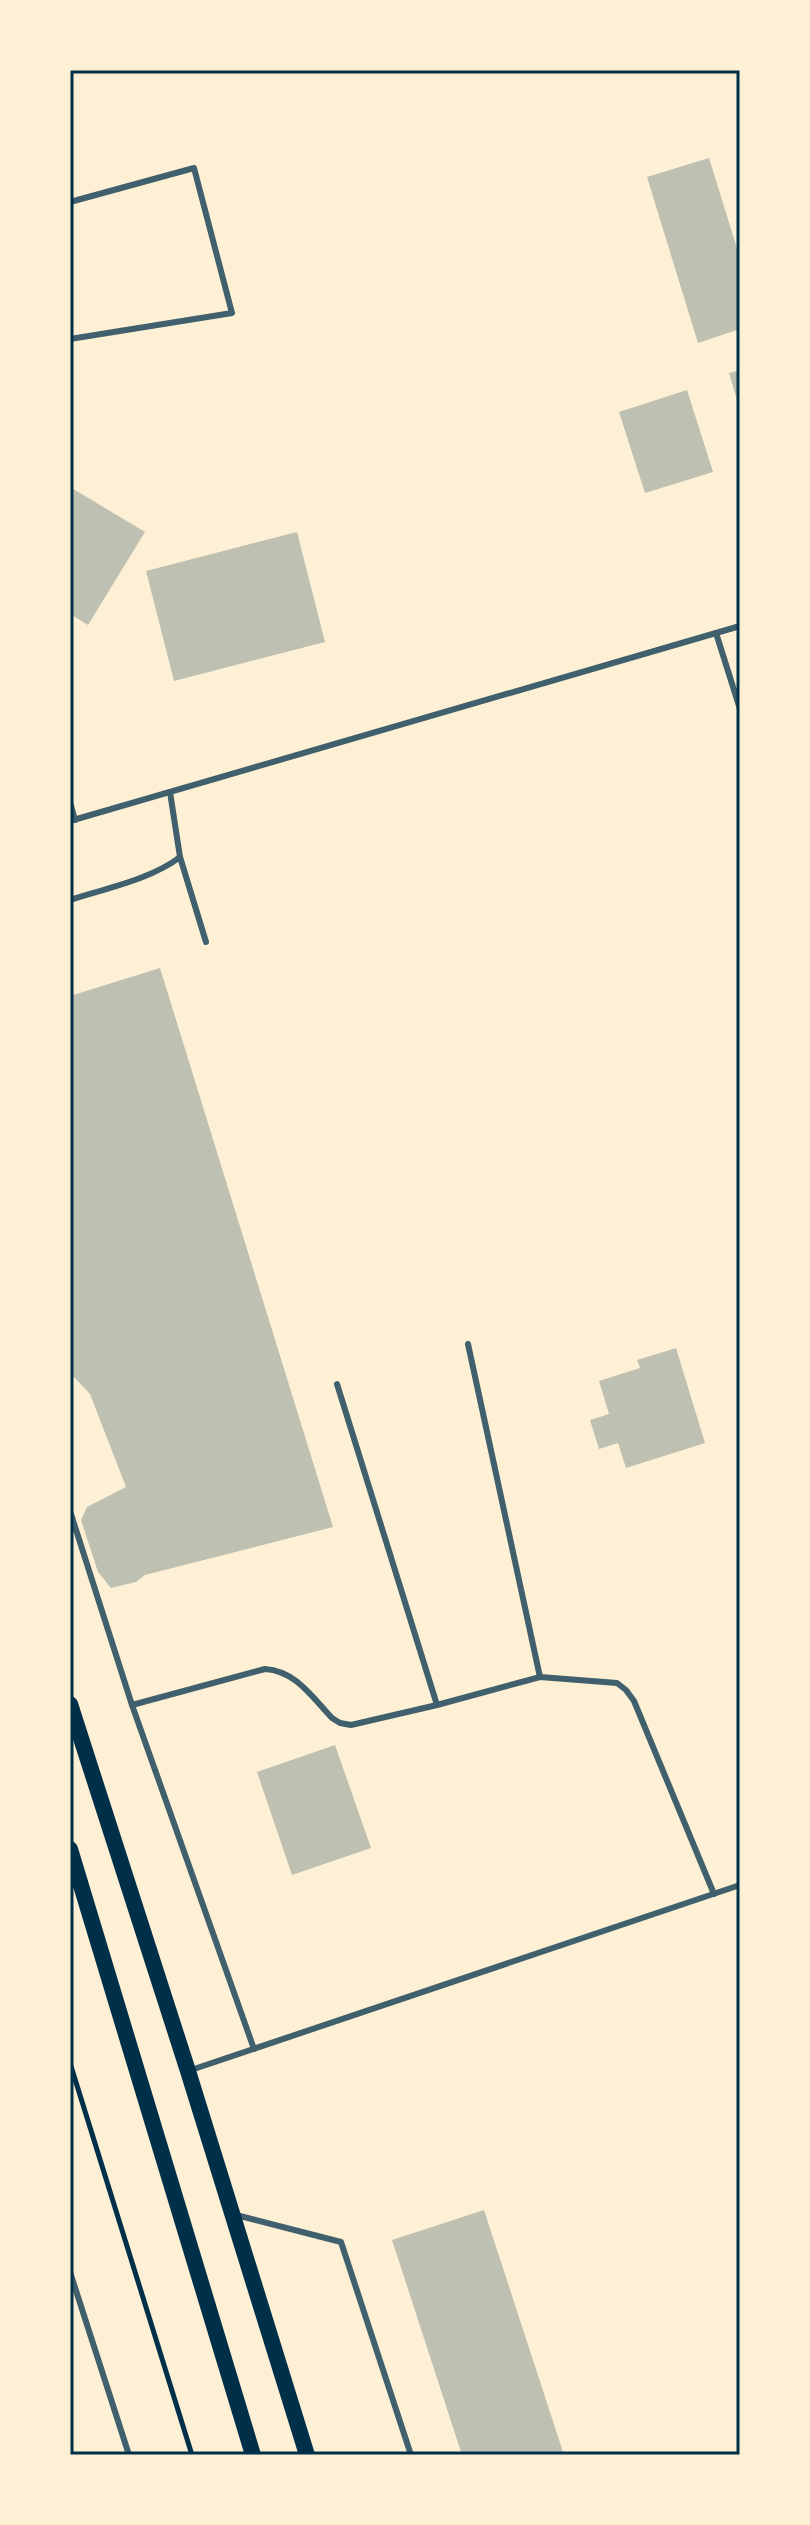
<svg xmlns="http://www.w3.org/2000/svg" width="810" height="2525" viewBox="0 0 810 2525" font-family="Montserrat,sans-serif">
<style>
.building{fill:#bec0b2}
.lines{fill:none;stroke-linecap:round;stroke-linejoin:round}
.path{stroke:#003049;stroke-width:5}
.service{stroke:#3f606c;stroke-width:6}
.secondary{stroke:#003049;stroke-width:16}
.neatline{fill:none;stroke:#003049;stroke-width:3}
</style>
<rect width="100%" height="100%" fill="#fdf0d5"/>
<g class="building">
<polygon points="709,158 740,258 740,329 698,343 647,177"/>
<polygon points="740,370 740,407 739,407 729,373"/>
<polygon points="687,390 713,472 645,493 619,412"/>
<polygon points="70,487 145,532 88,625 70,614"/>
<polygon points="297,532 325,642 174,681 146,571"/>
<polygon points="160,968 333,1527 145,1575 136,1582 111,1588 98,1572 81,1520 87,1507 126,1487 90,1394 70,1373 70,996"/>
<polygon points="676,1348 705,1443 626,1468 618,1443 599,1449 590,1420 609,1414 599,1381 640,1368 637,1360"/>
<polygon points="335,1745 371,1848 292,1875 257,1772"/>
<polygon points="484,2210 564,2455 462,2455 392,2240"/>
</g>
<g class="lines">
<polyline class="path" points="70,2063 192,2455"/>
<g class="service">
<polyline points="70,202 194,168 232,313 70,339"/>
<polyline points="716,633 740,709"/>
<polyline points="70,802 75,820"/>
<polyline points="70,821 740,626"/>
<polyline points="180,857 206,942"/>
<path d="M 70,900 C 104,889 152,879 180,857 L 170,792"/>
<polyline points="468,1344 540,1677"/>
<polyline points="337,1384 437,1705"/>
<polyline points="70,1511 132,1705 254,2049"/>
<path d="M 132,1705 L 265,1669 C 296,1671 312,1697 332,1718 L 340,1723 L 351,1725 L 437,1705 L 540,1677 L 617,1683 L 626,1690 L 634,1701 L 714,1894"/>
<polyline points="188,2071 740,1885"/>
<polyline points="236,2215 341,2242 411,2455"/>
<polyline points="70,2272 129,2455"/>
</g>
<g class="secondary">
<polyline points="70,1704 188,2071 307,2455"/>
<polyline points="70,1849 253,2455"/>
</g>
</g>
<rect width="810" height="2525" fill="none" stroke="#fdf0d5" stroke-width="144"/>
<rect x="72" y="72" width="666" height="2381" class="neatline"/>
</svg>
